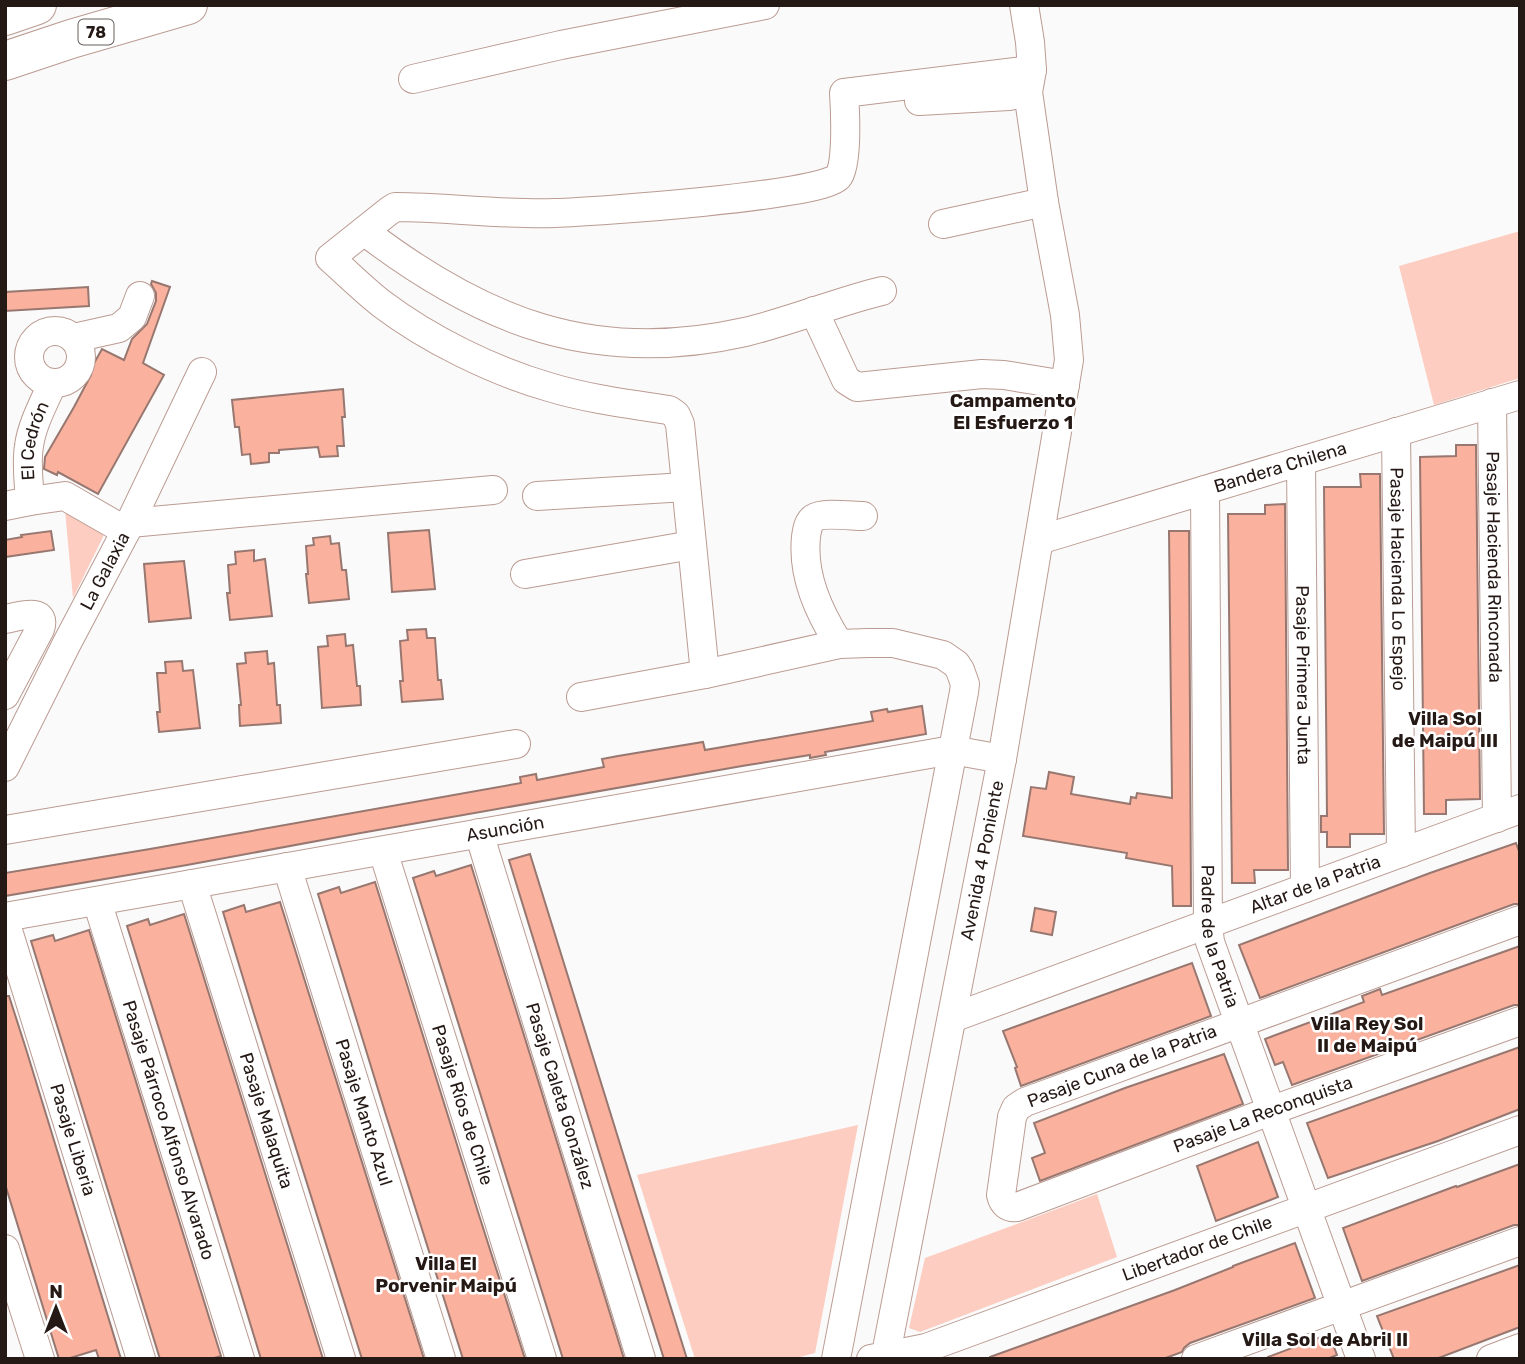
<svg xmlns="http://www.w3.org/2000/svg" width="1525" height="1364" viewBox="0 0 1525 1364" font-family="Rubik,sans-serif">
<style>
.green{fill:#fccdc0}
.building{fill:#fab29f;stroke:#97776f;stroke-width:2}
.lines{fill:none;stroke-linecap:round;stroke-linejoin:round}
.minor-casing{stroke:#bb9b92;stroke-width:30}
.highway-casing{stroke:#bb9b92;stroke-width:40}
.minor{stroke:#fff;stroke-width:28}
.highway{stroke:#fff;stroke-width:38}
.labels{text-anchor:middle;dominant-baseline:central;stroke-width:5;stroke-linejoin:round;paint-order:stroke}
.shield{fill:#fff;stroke:#665e5b;stroke-width:2}
.shield-label{font-size:16px;font-weight:bold;fill:#251915}
.street-label{font-size:18px;fill:#251915;stroke:#fff}
.neighbourhood-label{font-size:19px;font-weight:bold;fill:#251915;stroke:#fff}
</style>
<rect width="100%" height="100%" fill="#fafafa"/>
<g class="green">
<polygon points="1520,231 1520,378 1434,405 1399,266"/>
<polygon points="65,510 104,528 103,537 73,598"/>
<polygon points="858,1125 815,1353 792,1359 695,1359 637,1175"/>
<polygon points="1097,1194 1117,1257 920,1332 909,1328 925,1258"/>
</g>
<g class="building">
<polygon points="152,281 170,287 143,363 164,375 98,494 58,472 57,475 44,469 45,457 74,407 91,375 88,374 102,349 124,360 132,339 147,324 156,301 156,293 151,284"/>
<polygon points="88,287 89,306 5,311 5,292"/>
<polygon points="343,389 345,417 342,417 344,446 337,446 338,456 320,457 318,447 279,450 279,453 269,453 269,462 251,464 250,454 242,455 239,427 235,427 232,400"/>
<polygon points="1456,445 1476,445 1480,799 1446,800 1446,814 1424,814 1420,457 1456,456"/>
<polygon points="1360,474 1380,474 1384,834 1350,834 1350,847 1327,847 1327,832 1321,832 1321,816 1327,816 1324,487 1361,487"/>
<polygon points="1285,504 1288,870 1254,870 1255,883 1232,883 1228,514 1265,514 1265,505"/>
<polygon points="429,530 435,589 392,592 388,533"/>
<polygon points="51,531 54,550 5,557 5,540 22,537 21,535"/>
<polygon points="1169,531 1189,531 1191,906 1173,906 1172,866 1126,858 1127,853 1023,836 1031,787 1046,789 1049,772 1074,777 1071,794 1130,804 1131,797 1136,798 1137,793 1172,798"/>
<polygon points="330,536 331,544 339,543 342,570 346,570 349,599 309,603 306,574 308,574 306,546 314,545 313,538"/>
<polygon points="254,550 254,561 265,559 272,616 230,620 227,593 230,593 228,565 236,564 235,552"/>
<polygon points="184,561 191,618 149,622 144,564"/>
<polygon points="426,629 427,638 435,638 438,680 441,680 443,699 402,702 400,681 403,681 400,641 408,640 407,630"/>
<polygon points="345,634 346,646 353,645 357,686 360,686 361,705 322,708 318,647 328,646 327,636"/>
<polygon points="267,651 268,664 274,663 277,705 280,705 281,723 240,726 239,705 241,705 237,664 246,663 245,653"/>
<polygon points="182,661 183,671 193,670 200,728 159,732 157,712 160,712 157,673 166,673 165,662"/>
<polygon points="922,706 926,734 825,752 826,755 810,758 810,755 742,766 355,834 187,865 5,896 5,873 150,849 521,783 520,777 536,774 537,780 604,767 602,759 618,756 703,742 705,750 873,721 871,712 887,709 888,712"/>
<polygon points="1516,843 1520,854 1520,904 1514,904 1260,998 1239,945 1430,873"/>
<polygon points="530,854 647,1231 687,1359 664,1359 611,1191 509,860"/>
<polygon points="471,865 541,1090 624,1359 563,1359 413,878 434,871 436,876"/>
<polygon points="375,882 478,1212 525,1359 463,1359 385,1112 318,894 339,887 341,893"/>
<polygon points="280,902 424,1359 362,1359 254,1014 223,912 244,905 246,912"/>
<polygon points="1035,908 1056,912 1052,935 1031,931"/>
<polygon points="184,914 274,1202 323,1359 261,1359 229,1254 127,926 148,919 150,925"/>
<polygon points="89,930 221,1356 211,1359 160,1359 31,941 53,935 55,941"/>
<polygon points="1520,946 1520,1005 1514,1005 1292,1085 1283,1062 1275,1065 1265,1039 1364,1002 1362,996 1380,989 1382,995"/>
<polygon points="1192,963 1211,1016 1021,1086 1015,1068 1017,1067 1003,1031"/>
<polygon points="5,996 9,996 26,1049 121,1359 99,1359 96,1350 67,1359 59,1359 5,1184"/>
<polygon points="1520,1047 1520,1109 1438,1141 1328,1178 1307,1123"/>
<polygon points="1224,1054 1243,1104 1040,1181 1032,1158 1045,1153 1034,1123 1125,1088"/>
<polygon points="1258,1142 1278,1197 1216,1221 1197,1166"/>
<polygon points="1520,1164 1520,1225 1514,1225 1362,1281 1343,1228 1456,1186 1457,1187"/>
<polygon points="1295,1243 1315,1298 1190,1343 1184,1348 1182,1352 1163,1359 990,1359 990,1357 1175,1290 1233,1267 1233,1266"/>
<polygon points="1520,1265 1520,1327 1436,1359 1394,1359 1377,1316"/>
<polygon points="1329,1334 1337,1355 1327,1359 1268,1359 1268,1357"/>
</g>
<g class="lines">
<g class="minor-casing">
<g id="minor">
<polyline points="413,79 561,45 765,5"/>
<polyline points="919,101 1009,96 1028,92"/>
<polyline points="943,224 1044,202"/>
<path d="M 364,231 C 483,322 594,366 745,332 C 792,321 836,302 882,291"/>
<polyline points="814,311 846,380 857,387 982,374 1004,375 1065,385"/>
<circle cx="55" cy="357" r="26"/>
<polyline points="74,338 119,328 132,317 140,296"/>
<path id="s1" d="M 1492,403 L 1497,818"/>
<path id="s2" d="M 1396,432 L 1401,853"/>
<path id="s3" d="M 1301,461 L 1305,888"/>
<path id="s4" d="M 1205,490 L 1208,925 L 1210,942 L 1361,1359"/>
<polyline points="537,496 686,487"/>
<path id="s5" d="M 30,501 C 29,483 26,464 29,446 C 32,424 44,403 52,384"/>
<polyline points="5,506 30,501 65,496 126,531"/>
<polyline points="130,523 493,490"/>
<path id="s6" d="M 1039,540 L 1520,395"/>
<polyline points="525,574 692,545"/>
<path d="M 5,619 C 17,617 48,606 40,629 L 5,695"/>
<path d="M 839,644 C 819,612 802,576 806,537 C 807,530 808,522 814,518 C 823,512 852,516 863,516"/>
<path d="M 705,674 L 680,424 L 676,415 L 669,410 C 629,404 588,399 549,387 C 493,371 428,339 382,304 C 364,290 347,273 330,258 L 389,211 L 395,207 C 448,207 503,215 555,213 C 592,212 821,196 838,177 C 848,167 845,108 844,93 L 1032,70"/>
<polyline points="581,697 705,674 839,644 868,643 893,643 943,655 956,664 960,670 965,684 964,692 836,1359"/>
<path id="s7" d="M 5,767 L 66,645 L 126,531 L 202,372"/>
<polyline points="5,830 516,744"/>
<path id="s8" d="M 479,833 L 641,1359"/>
<path id="s9" d="M 383,851 L 542,1359"/>
<path id="s10" d="M 287,867 L 441,1359"/>
<path id="s11" d="M 192,884 L 341,1359"/>
<path id="s12" d="M 97,901 L 240,1359"/>
<path id="s13" d="M 5,917 L 952,750 L 1002,759"/>
<path id="s14" d="M 1520,920 L 1025,1102 L 1016,1108 L 1012,1117 L 1001,1195 C 1003,1204 1008,1208 1017,1207 L 1270,1111 L 1520,1021"/>
<path id="s15" d="M 5,921 L 141,1359"/>
<path id="s16" d="M 952,1018 L 1520,809"/>
<polyline points="5,1249 40,1359"/>
<path id="s17" d="M 871,1359 L 926,1348 L 1520,1130"/>
<path id="s18" d="M 885,1359 L 1002,759 L 1069,360 L 1065,315 L 1044,202 L 1028,92 L 1032,70 L 1030,42 L 1024,5"/>
<polyline points="1196,1359 1520,1241"/>
<polyline points="1491,1359 1520,1348"/>
</g>
</g>
<g class="highway-casing">
<g id="highway">
<polyline points="5,16 37,5"/>
<polyline points="5,61 71,39 188,5"/>
</g>
</g>
<use href="#minor" class="minor"/>
<use href="#highway" class="highway"/>
</g>
<g class="labels">
<rect class="shield" x="78.5" y="19.5" width="35" height="25" rx="5"/>
<g class="shield-label">
<text x="96" y="32">78</text>
</g>
<g class="street-label">
<text stroke="none"><textPath href="#s5" startOffset="61">El Cedrón</textPath></text>
<text stroke="none"><textPath href="#s6" startOffset="252">Bandera Chilena</textPath></text>
<text stroke="none"><textPath href="#s1" startOffset="164">Pasaje Hacienda Rinconada</textPath></text>
<text stroke="none"><textPath href="#s7" startOffset="220">La Galaxia</textPath></text>
<text stroke="none"><textPath href="#s2" startOffset="147">Pasaje Hacienda Lo Espejo</textPath></text>
<text stroke="none"><textPath href="#s3" startOffset="214">Pasaje Primera Junta</textPath></text>
<text stroke="none"><textPath href="#s13" startOffset="508">Asunción</textPath></text>
<text stroke="none"><textPath href="#s18" startOffset="508">Avenida 4 Poniente</textPath></text>
<text stroke="none"><textPath href="#s16" startOffset="387">Altar de la Patria</textPath></text>
<text stroke="none"><textPath href="#s4" startOffset="448">Padre de la Patria</textPath></text>
<text transform="translate(1122 1066) rotate(-21)">Pasaje Cuna de la Patria</text>
<text stroke="none"><textPath href="#s8" startOffset="275">Pasaje Caleta González</textPath></text>
<text stroke="none"><textPath href="#s9" startOffset="266">Pasaje Ríos de Chile</textPath></text>
<text stroke="none"><textPath href="#s10" startOffset="257">Pasaje Manto Azul</textPath></text>
<text stroke="none"><textPath href="#s14" startOffset="912">Pasaje La Reconquista</textPath></text>
<text stroke="none"><textPath href="#s11" startOffset="248">Pasaje Malaquita</textPath></text>
<text stroke="none"><textPath href="#s12" startOffset="240">Pasaje Párroco Alfonso Alvarado</textPath></text>
<text stroke="none"><textPath href="#s15" startOffset="229">Pasaje Liberia</textPath></text>
<text stroke="none"><textPath href="#s17" startOffset="345">Libertador de Chile</textPath></text>
</g>
<g class="neighbourhood-label">
<text x="1013" y="400">Campamento<tspan x="1013" dy="22">El Esfuerzo 1</tspan></text>
<text x="1445" y="718">Villa Sol<tspan x="1445" dy="22">de Maipú III</tspan></text>
<text x="1367" y="1023">Villa Rey Sol<tspan x="1367" dy="22">II de Maipú</tspan></text>
<text x="446" y="1263">Villa El<tspan x="446" dy="22">Porvenir Maipú</tspan></text>
<text x="1325" y="1339">Villa Sol de Abril II</text>
</g>
</g>
<rect width="1525" height="1364" fill="none" stroke="#251915" stroke-width="14"/>
<g transform="translate(56 1308)" stroke="#ffffff" stroke-width="5" paint-order="stroke">
<path d="M0-5L12 26L0 18L-12 26Z" fill="#251915"/>
<text y="-10" font-size="19" font-weight="bold" text-anchor="middle" fill="#251915">N</text>
</g>
</svg>
